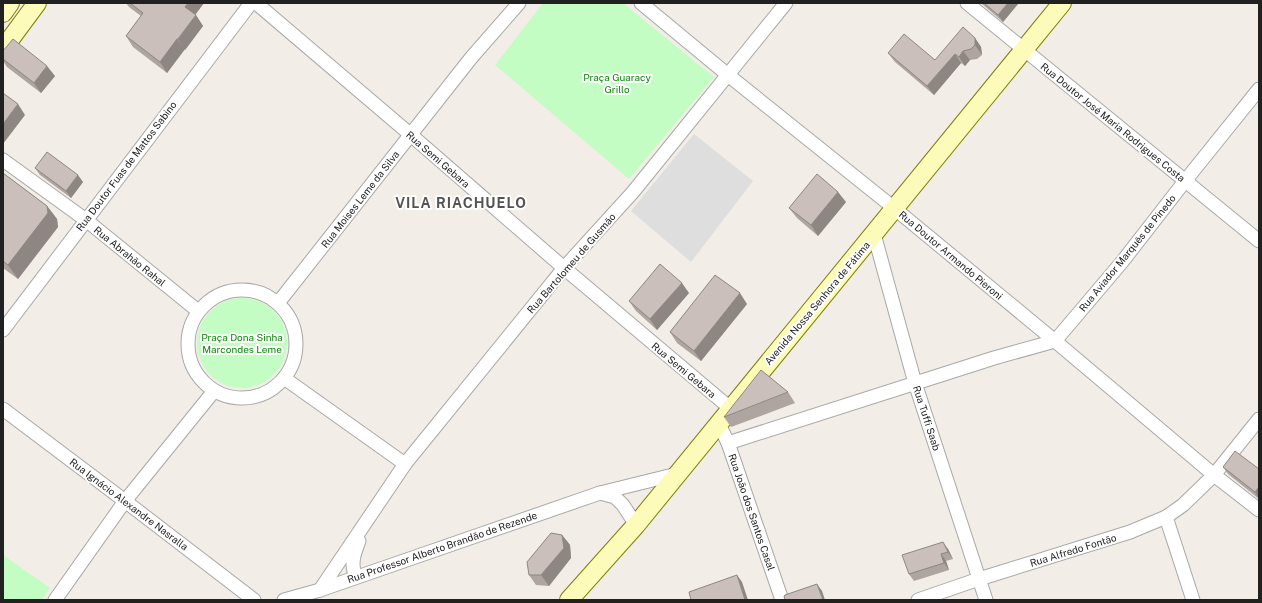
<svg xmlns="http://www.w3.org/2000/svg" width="1262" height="603" font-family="'Public Sans',sans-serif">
	<rect width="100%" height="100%" fill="#f2ede7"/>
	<!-- residential -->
	<polygon fill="#dfdede" points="694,134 753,181 691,262 631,211"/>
	<!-- park -->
	<g fill="#c3fdc3">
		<polygon points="543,3 623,3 714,77 629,179 495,65"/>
		<circle cx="242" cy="343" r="45"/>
		<polygon points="3,555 50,588 42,600 3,600"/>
	</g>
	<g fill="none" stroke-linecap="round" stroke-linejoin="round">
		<!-- street casing -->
		<g stroke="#a8a8a8" stroke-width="15">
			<g id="street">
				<polyline points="256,3 411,135 564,268 730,408"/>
				<polyline points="641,3 728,75 894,208 1055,341 1214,475 1259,510"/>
				<polyline points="967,3 1259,241"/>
				<polyline points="3,160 86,220 198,311"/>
				<polyline points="874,234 915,383 986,600"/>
				<circle cx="242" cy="344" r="54"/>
				<polyline points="278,303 471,58 519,3"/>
				<polyline points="3,330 251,3"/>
				<polyline points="284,378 405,464"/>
				<polyline points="3,409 125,501 254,600"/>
				<polyline points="719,424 728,443 782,600"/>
				<polyline points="728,443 994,358 1055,341 1122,262 1185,181 1259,89"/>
				<polyline points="1166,517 1193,600"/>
				<polyline points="636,525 623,505 615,497 600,493 677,474"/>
				<path d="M356 577C350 564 354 554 359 541"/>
				<polyline points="320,590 405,464 564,268 633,192 786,3"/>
				<polyline points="55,600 125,501 214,391"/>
				<polyline points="284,600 320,590 600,493"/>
				<polyline points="918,600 979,579 1130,532 1166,517 1183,505 1214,475 1259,419"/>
			</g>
		</g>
		<!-- secondary casing -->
		<g stroke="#7d8000" stroke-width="20">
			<g id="secondary">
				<polyline points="3,13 10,3"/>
				<polyline points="3,49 37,3"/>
				<polyline points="569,600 636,525 1062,3"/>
			</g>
		</g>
		<!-- street -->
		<use href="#street" stroke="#fff" stroke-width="13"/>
		<!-- secondary -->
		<use href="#secondary" stroke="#fdfbba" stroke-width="18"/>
	</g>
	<!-- wall -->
	<g fill="#aea4a0">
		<polygon points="126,3 204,3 195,14 203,26 185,50 185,49 167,73 133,47 126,36 141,16 129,7"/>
		<polygon points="981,3 1017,3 1018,4 1003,22"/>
		<polygon points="975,38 981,47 982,55 977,59 970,60 965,66 961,63 934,95 895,62 888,53 935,60"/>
		<polygon points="3,51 55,76 41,93 7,67 3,61"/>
		<polygon points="35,168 83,182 71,198 40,175"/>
		<polygon points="3,173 47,206 57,219 58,227 18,279 3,268"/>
		<polygon points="846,202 818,236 797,218 789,208"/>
		<polygon points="689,293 657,330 636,311 629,301"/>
		<polygon points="747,304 701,361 677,343 670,332"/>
		<polygon points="788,392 795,403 731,427 724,417"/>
		<polygon points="1223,467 1259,469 1259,499 1228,474"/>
		<polygon points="562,535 570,545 571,558 549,586 536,585 529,575"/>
		<polygon points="948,549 953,559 946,561 949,570 914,581 909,574"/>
	</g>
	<!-- shaded-wall -->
	<g fill="#8d8682">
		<polygon points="188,3 204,3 193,18 185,7"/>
		<polygon points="1008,3 1017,3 1018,4 1003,22 998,15"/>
		<polygon points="196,15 203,26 185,50 178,39"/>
		<polygon points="975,38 981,47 982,55 975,45"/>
		<polygon points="177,39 185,49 167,73 160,62"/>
		<polygon points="963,51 970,60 965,66 959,57"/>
		<polygon points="955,54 961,63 934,95 927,86"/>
		<polygon points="47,66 55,76 41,93 34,83"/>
		<polygon points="18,104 25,115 3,144 3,124"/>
		<polygon points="78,175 83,182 71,198 66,191"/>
		<polygon points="838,192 846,202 818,236 811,225"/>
		<polygon points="47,206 57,219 58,227 18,279 8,265"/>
		<polygon points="682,283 689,293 657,330 650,319"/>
		<polygon points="740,293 747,304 701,361 694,351"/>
		<polygon points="1259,487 1259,499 1255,492"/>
		<polygon points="562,535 570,545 571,558 549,586 541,575"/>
		<polygon points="943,542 948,549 953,559 948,552"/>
		<polygon points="941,554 946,561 949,570 944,563"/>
		<polygon points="737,575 742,582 748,600 745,600"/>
		<polygon points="817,584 822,591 825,600 823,600"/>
	</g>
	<!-- building -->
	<g fill="#cabfba" stroke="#8d8682">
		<polygon points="130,3 188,3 185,7 196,15 178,39 177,39 160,62 126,36 143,13"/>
		<polygon points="984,3 1008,3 998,15"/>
		<polygon points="963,27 975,38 975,45 971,49 963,51 959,57 955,54 927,86 888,53 904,34 935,60"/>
		<polygon points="13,39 47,66 34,83 3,59 3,51"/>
		<polygon points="3,93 18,104 3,124"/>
		<polygon points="47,152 78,175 66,191 35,168"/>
		<polygon points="3,173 47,206 48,213 8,265 3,261"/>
		<polygon points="817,174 838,192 811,225 789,208"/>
		<polygon points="660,264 682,283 650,319 629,301"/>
		<polygon points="715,275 740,293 694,351 670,332"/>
		<polygon points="761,370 788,392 724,417"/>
		<polygon points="1235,451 1259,469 1259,487 1255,492 1223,467"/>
		<polygon points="551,533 562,535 564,548 541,575 529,575 527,562"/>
		<polygon points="943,542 948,552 941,554 944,563 909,574 902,555"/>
		<polygon points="737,575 745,600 691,600 689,592"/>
		<polygon points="817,584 823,600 785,600 784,596 785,595"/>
	</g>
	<g text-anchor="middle" stroke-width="4" stroke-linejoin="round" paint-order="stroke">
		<!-- park labels -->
		<g font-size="10" fill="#058905" stroke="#fff">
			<text x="617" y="81">Praça Guaracy<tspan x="617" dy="12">Grillo</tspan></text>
			<text x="242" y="341">Praça Dona Sinha<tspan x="242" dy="12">Marcondes Leme</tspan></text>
		</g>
		<!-- street labels -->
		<g font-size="10" fill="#212121" stroke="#fff">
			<text transform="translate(1113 122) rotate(39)" y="4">Rua Doutor José Maria Rodrigues Costa</text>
			<text transform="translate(438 159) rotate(41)" y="4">Rua Semi Gebara</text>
			<text transform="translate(126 166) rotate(-53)" y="4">Rua Doutor Fuas de Mattos Sabino</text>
			<text transform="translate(360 199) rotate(-52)" y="4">Rua Moises Leme da Silva</text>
			<text transform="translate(1127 253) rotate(-51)" y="4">Rua Aviador Marquês de Pinedo</text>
			<text transform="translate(951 255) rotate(40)" y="4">Rua Doutor Armando Pieroni</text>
			<text transform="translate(130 256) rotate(39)" y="4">Rua Abrahão Rahal</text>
			<text transform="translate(571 263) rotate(-49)" y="4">Rua Bartolomeu de Gusmão</text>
			<text transform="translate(817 303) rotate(-50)" y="4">Avenida Nossa Senhora de Fátima</text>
			<text transform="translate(684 370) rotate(40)" y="4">Rua Semi Gebara</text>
			<text transform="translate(927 418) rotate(72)" y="4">Rua Tuffi Saab</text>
			<text transform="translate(129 504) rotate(37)" y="4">Rua Ignácio Alexandre Nasralla</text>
			<text transform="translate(752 512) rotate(71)" y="4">Rua João dos Santos Casal</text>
			<text transform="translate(442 547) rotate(-19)" y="4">Rua Professor Alberto Brandão de Rezende</text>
			<text transform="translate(1073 550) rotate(-17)" y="4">Rua Alfredo Fontão</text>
		</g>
		<!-- district labels -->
		<g font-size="14" font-weight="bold" letter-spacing="1" fill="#545454" stroke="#fff">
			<text x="461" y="208">VILA RIACHUELO</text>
		</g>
	</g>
	<!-- border -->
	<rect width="1262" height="603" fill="none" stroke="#212121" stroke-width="8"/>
</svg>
